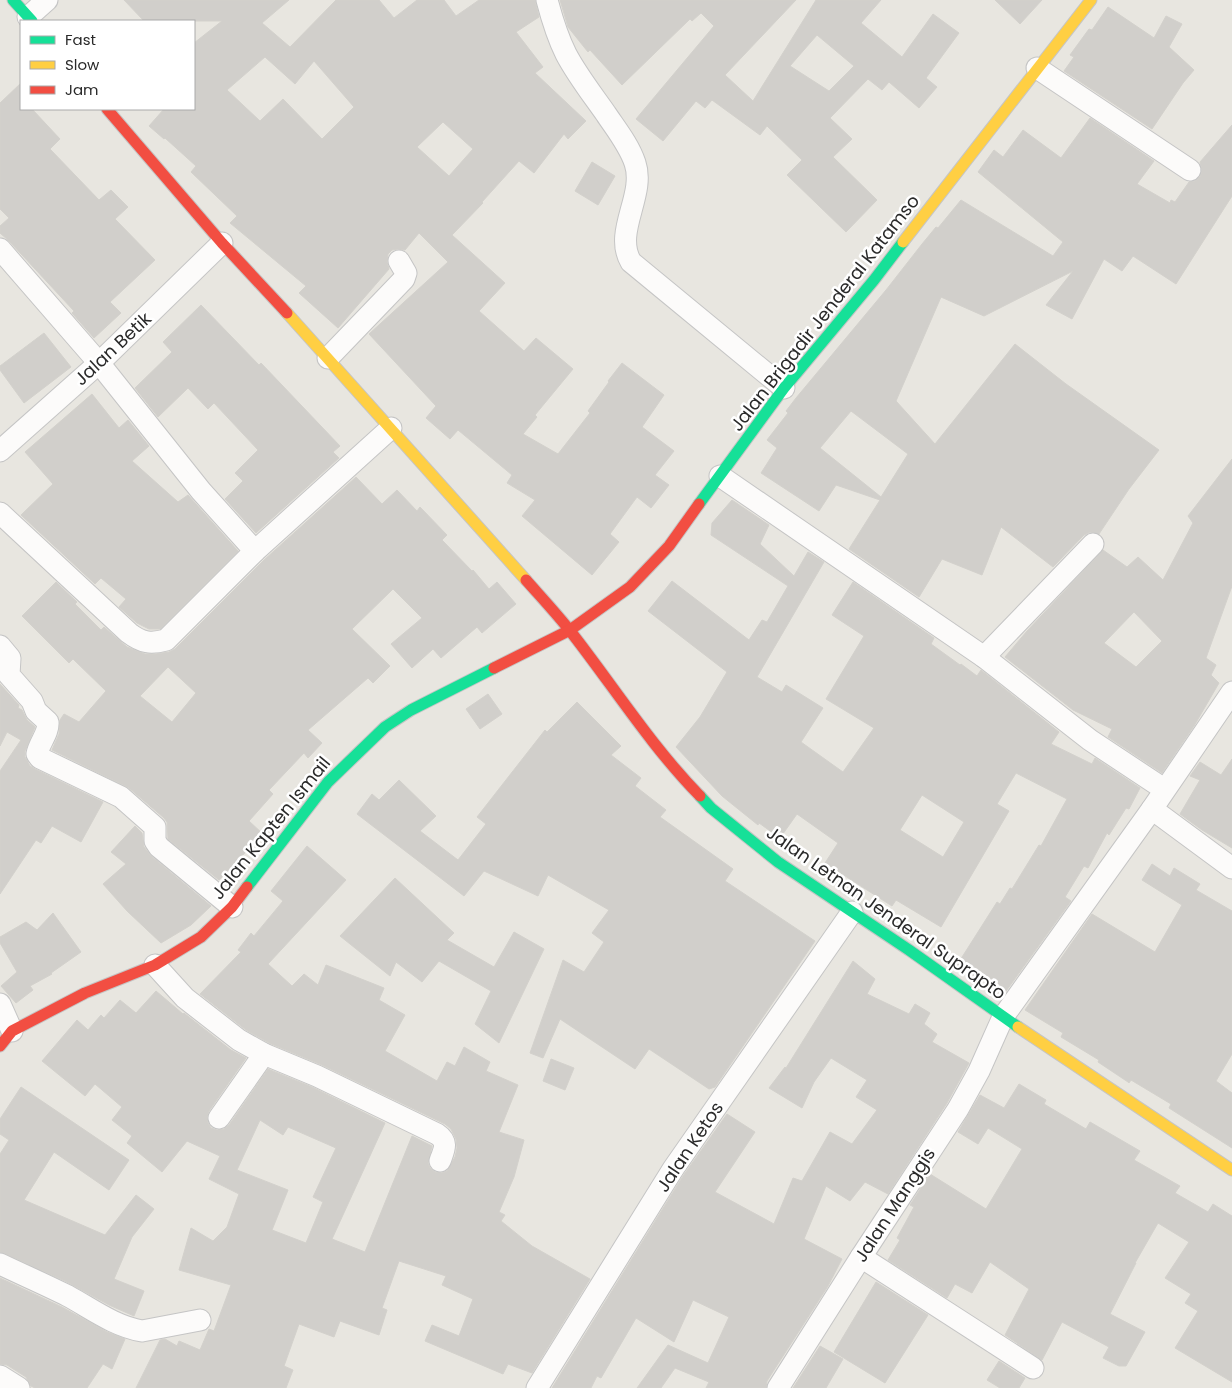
<svg xmlns="http://www.w3.org/2000/svg" width="1232" height="1388" font-family="Poppins,sans-serif">
	<rect width="100%" height="100%" fill="#e8e6e0"/>
	<!-- building -->
	<g fill="#d1cfcb" stroke="#d3d1cc" fill-rule="evenodd">
		<path d="M124 0H289L262 23 290 47 336 0H379L394 18 417 0H444L456 16 479 0H535L539 17 516 32 543 67 535 73 586 121 568 139 564 134 534 173 519 161 482 202 483 203 452 235 505 283 479 311 524 351 536 338 573 369 535 415 537 417 523 434 558 454 590 413 588 411 609 382 608 381 622 363 664 395 642 427 674 451 655 475 669 485 651 508 637 497 610 534 619 542 592 575 522 516 535 500 507 483 512 475 458 430 450 439 426 418 436 406 369 334 448 262 419 233 405 250 398 249 392 250 388 254 387 262 389 269 338 328 299 293 306 286 230 223 237 216 191 172 196 166 165 138 164 139 149 126 164 109H194V43L222 21H144ZM265 57 295 84 314 61 354 107 322 139 283 99 260 121 227 90ZM443 122 473 149 449 176 417 147Z"/>
		<path d="M560 0H796L725 75 753 101 816 0H881L861 23 902 57 933 14 959 33 926 78 937 87 919 108 889 82 882 90 868 79 830 118 852 139 833 157 877 200 846 232 787 175 802 160 767 126 760 135 712 100 705 108 696 101 663 141 636 119 714 26 701 13 692 21 690 19 622 85 590 50 588 52 568 27ZM817 35 854 66 829 91 790 66Z"/>
		<polygon points="995,0 1042,0 1020,24"/>
		<polygon points="1108,7 1154,38 1166,16 1182,24 1169,47 1194,70 1183,83 1152,129 1064,71 1074,57 1070,55 1089,29 1092,30"/>
		<polygon points="21,83 21,109 32,109 60,139 50,149 99,200 111,190 128,207 115,219 155,260 110,302 121,313 94,338 72,313 74,311 9,241 0,233 0,226 9,218 0,209 0,103"/>
		<path d="M1090 118 1154 161 1137 184 1170 203 1171 200 1175 202 1189 182 1195 181 1200 177 1202 170 1200 162 1232 125V196L1176 284 1133 256 1122 271 1104 259 1072 319 1046 305 1073 271 984 316 941 297 896 401 935 444 1015 344 1066 384 1159 450 1129 489 1099 534 1090 532 1084 535 1053 567 1001 527 982 575 942 559 919 597 849 549 880 500 836 485 819 511 761 473 777 448 767 440 788 413 786 411 796 398 886 290 922 244 936 227 938 228 961 200 1053 256 1063 242 978 172 994 150 1003 157 1023 130 1061 158ZM851 411 908 454 881 497 820 448Z"/>
		<polygon points="592,162 615,176 598,205 575,191"/>
		<polygon points="201,305 259,365 261,363 340,446 333,452 339,458 256,533 225,499 243,481 235,473 258,450 214,403 208,409 188,388 158,417 135,388 172,352 163,342"/>
		<polygon points="44,333 71,367 24,403 0,370 0,366"/>
		<polygon points="92,394 119,428 128,420 149,446 132,461 178,502 188,495 238,551 160,629 149,629 137,623 119,607 126,599 101,578 95,584 21,515 53,484 25,452"/>
		<path d="M1232 459V586L1206 658 1216 665 1211 675 1219 683 1194 726 1162 773 1108 737 1112 729 1073 710 1005 657 1027 631 1103 550 1127 567 1138 557 1163 580 1193 523 1188 516ZM1134 612 1162 641 1136 667 1104 643Z"/>
		<path d="M356 477 382 504 397 490 417 511 420 507 447 535 442 540 472 571 473 570 489 589 497 582 516 604 482 633 477 627 441 658 433 649 412 668 391 644 422 618 393 589 352 629 390 666 373 683 368 678 308 730 322 743 308 758 304 753 269 790 273 794 249 821 263 834 219 880 168 839 167 822 164 818 129 788 52 750 59 734 60 720 64 714 79 722 106 691 73 659 69 663 22 616 56 582 77 602 75 604 101 630 104 627 127 647 145 654H156L169 652 175 649 264 560ZM168 667 196 693 172 722 140 696Z"/>
		<path d="M732 500 769 525 760 544 794 576 808 552 824 562 757 677 782 692 786 685 823 708 801 742 843 772 874 728 826 699 864 636 832 615 853 582 934 638 931 644 960 665 961 664 977 676 981 670 1059 732 1051 744 1092 764 1095 758 1140 788 1129 809 1126 808 1109 835 1107 833 1088 868 1084 866 1065 897 1071 901 1004 994 957 965 997 902 1000 904 1010 888 1012 889 1039 845 1041 846 1067 799 1016 773 997 804 1009 811 941 927 896 900 892 906 825 863 838 843 797 814 780 838 759 823 758 825 722 796 676 747 700 717 727 672 648 611 672 581 749 640 762 620 767 622 788 586 711 535 712 523ZM922 795 964 822 943 857 900 830Z"/>
		<polygon points="0,684 19,705 18,708 22,710 27,720 35,727 25,751 25,757 30,766 35,769 103,802 81,842 52,826 41,843 36,840 0,894 0,771 21,740 7,732 0,746"/>
		<polygon points="488,694 502,714 480,729 466,709"/>
		<polygon points="577,702 621,746 611,755 641,778 635,786 666,810 660,817 733,869 725,881 815,941 715,1087 709,1089 649,1049 635,1069 560,1019 543,1058 530,1053 563,960 584,972 604,942 592,933 609,910 548,875 538,896 484,871 464,896 357,814 372,794 379,800 399,780 436,816 420,831 458,860 486,824 477,817 545,730 547,732"/>
		<polygon points="1232,759 1232,848 1202,830 1180,814 1200,780 1190,776 1200,762 1221,775"/>
		<polygon points="135,826 142,833 144,847 151,856 211,906 191,925 161,943 127,911 103,884 126,864 111,852"/>
		<path d="M307 846 346 880 268 964 292 986 304 974 318 985 326 965 384 988 379 1000 405 1015 385 1051 437 1081 447 1062 455 1066 464 1047 490 1062 486 1071 518 1085 499 1132 524 1140 514 1177 499 1212 505 1215 501 1221 532 1246 590 1279 532 1373 508 1364 503 1374 425 1341 432 1325 459 1336 473 1299 442 1285 446 1276 399 1261 382 1308 387 1310 379 1335 340 1321 334 1337 299 1324 284 1366 293 1370 286 1388H136L160 1340 165 1339 177 1346 179 1341 200 1350 209 1329 214 1331 231 1285 179 1270 191 1228 213 1241 227 1227 239 1194 209 1179 220 1156 187 1141 162 1172 127 1143 132 1136 112 1120 122 1107 95 1084 85 1096 42 1061 77 1020 88 1030 101 1015 104 1018 120 1000 136 1013 156 991 183 1014 184 1013 231 1050 246 1058 209 1111 207 1117 208 1123 211 1128 217 1130 224 1129 229 1125 268 1069 312 1087 385 1123 332 1239 365 1252 412 1136 432 1146 428 1163 430 1168 435 1172 442 1173 447 1171 455 1157 457 1148 456 1139 451 1129 445 1124 322 1065 269 1043 246 1030 200 994 241 952 238 950 251 933 254 936 283 901 271 891ZM260 1120 283 1135 288 1127 336 1148 313 1197 323 1202 306 1243 272 1230 288 1190 237 1170Z"/>
		<polygon points="1152,864 1170,876 1174,868 1200,884 1196,890 1232,911 1232,1054 1216,1081 1232,1093 1232,1148 1169,1108 1171,1104 1131,1080 1129,1083 1128,1082 1098,1062 1099,1060 1061,1037 1063,1033 1025,1010 1092,914 1155,952 1182,905 1142,880"/>
		<polygon points="395,878 454,933 447,940 494,967 514,932 544,949 499,1043 475,1024 491,991 439,961 422,982 396,962 390,976 340,936"/>
		<polygon points="53,913 81,952 51,973 52,974 30,986 33,990 16,1003 1,986 17,972 0,943 0,937 26,922 37,930"/>
		<polygon points="853,961 875,979 867,994 909,1014 915,1004 930,1013 924,1024 937,1034 932,1042 969,1063 947,1103 888,1194 865,1182 850,1201 826,1186 804,1239 842,1259 828,1286 767,1381 766,1388 706,1388 709,1382 675,1368 661,1388 637,1388 668,1345 708,1363 729,1317 693,1300 674,1342 636,1318 601,1378 597,1376 591,1388 552,1388 683,1176 727,1114 755,1132 715,1192 774,1224 793,1178 802,1181 830,1132 852,1144 877,1110 856,1097 867,1080 831,1058 814,1082 802,1108 769,1088 785,1067 786,1068"/>
		<polygon points="551,1059 574,1068 565,1090 543,1081"/>
		<polygon points="1019,1084 1046,1100 1044,1104 1086,1129 1090,1122 1140,1151 1134,1160 1180,1186 1175,1193 1208,1212 1213,1204 1232,1216 1232,1382 1175,1348 1198,1311 1185,1303 1191,1294 1165,1278 1189,1242 1158,1223 1135,1263 1136,1263 1110,1314 1145,1332 1126,1366 1119,1366 1103,1358 1109,1347 1062,1322 1042,1360 1005,1335 1029,1289 990,1262 972,1293 955,1284 947,1298 888,1260 900,1240 897,1238 914,1207 910,1205 930,1174 986,1209 1022,1149 988,1128 978,1144 958,1132 980,1095 1004,1108"/>
		<polygon points="21,1087 129,1160 109,1190 54,1152 24,1200 105,1235 136,1195 154,1209 132,1237 114,1279 144,1291 134,1316 109,1305 65,1281 0,1252 0,1154 9,1140 0,1134 0,1119"/>
		<polygon points="0,1278 62,1307 107,1332 125,1339 112,1369 103,1364 87,1388 35,1388 31,1386 26,1377 7,1365 0,1364"/>
		<polygon points="876,1282 928,1315 885,1383 834,1352"/>
		<polygon points="820,1346 843,1359 826,1388 793,1388"/>
		<polygon points="999,1361 1025,1378 1019,1388 1000,1388 987,1380"/>
	</g>
	<g fill="none" stroke-linecap="round" stroke-linejoin="round">
		<!-- street casing -->
		<g stroke="#c5c5c5" stroke-width="23">
			<g id="street">
				<path d="M547 0C552 19 557 36 566 54 577 75 592 94 606 114 616 129 629 145 635 163 646 195 613 232 631 262L784 388"/>
				<polyline points="28,17 47,0"/>
				<polyline points="1037,68 1190,170"/>
				<polyline points="0,249 99,363 201,491 255,551"/>
				<polyline points="328,358 404,279 406,273 399,261"/>
				<polyline points="0,451 99,363 222,243"/>
				<polyline points="720,476 984,657 1090,740 1164,789"/>
				<path d="M0 513 129 633C142 643 151 644 166 640L255 551 391 428"/>
				<path d="M0 646 10 658 9 675 32 701 36 711 48 722C49 733 39 743 37 754L40 758 121 797 155 827V841L159 847 232 907"/>
				<polyline points="984,657 1093,544"/>
				<polyline points="1152,809 1232,868"/>
				<path d="M155 965 185 998 239 1040 264 1054 317 1076 437 1134C449 1142 444 1150 440 1161"/>
				<polyline points="0,1004 12,1031"/>
				<polyline points="219,1118 264,1054"/>
				<polyline points="861,1257 1033,1368"/>
				<path d="M0 1264C23 1275 46 1285 68 1296 92 1309 114 1326 142 1331L200 1320"/>
				<polyline points="0,1376 19,1388"/>
				<polyline points="537,1388 673,1169 852,912"/>
				<polyline points="778,1388 861,1257 958,1109 979,1071 1003,1017 1152,809 1232,692"/>
			</g>
		</g>
		<!-- fast casing -->
		<g stroke="#c5c5c5" stroke-width="13">
			<g id="fast">
				<polyline points="13,0 32,21"/>
				<polyline points="699,504 784,388 874,280 903,242"/>
				<polyline points="700,796 711,808 778,862 909,950 1018,1027"/>
				<polyline points="247,887 328,782 385,727 411,710 494,668"/>
			</g>
		</g>
		<!-- slow casing -->
		<g stroke="#c5c5c5" stroke-width="13">
			<g id="slow">
				<polyline points="903,242 1091,0"/>
				<polyline points="287,313 526,580"/>
				<polyline points="1018,1027 1232,1170"/>
			</g>
		</g>
		<!-- jam casing -->
		<g stroke="#c5c5c5" stroke-width="13">
			<g id="jam">
				<polyline points="107,109 222,243 287,313"/>
				<path d="M526 580C541 597 557 614 571 632 614 687 651 746 700 796"/>
				<polyline points="494,668 570,630 630,587 669,546 699,504"/>
				<polyline points="0,1046 12,1031 85,993 155,965 201,937 232,907 247,887"/>
			</g>
		</g>
		<!-- street -->
		<use href="#street" stroke="#fcfbfa" stroke-width="21"/>
		<!-- fast -->
		<use href="#fast" stroke="#16e098" stroke-width="11"/>
		<!-- slow -->
		<use href="#slow" stroke="#ffcf43" stroke-width="11"/>
		<!-- jam -->
		<use href="#jam" stroke="#f24e42" stroke-width="11"/>
	</g>
	<g text-anchor="middle" stroke-width="5" stroke-linejoin="round" paint-order="stroke">
		<!-- street labels -->
		<g font-size="18" fill="#2a2a2a" stroke="#fff">
			<text transform="translate(825 313) rotate(-52)" y="6">Jalan Brigadir Jenderal Katamso</text>
			<text transform="translate(113 349) rotate(-43)" y="6">Jalan Betik</text>
			<text transform="translate(271 828) rotate(-51)" y="6">Jalan Kapten Ismail</text>
			<text transform="translate(886 913) rotate(35)" y="6">Jalan Letnan Jenderal Suprapto</text>
			<text transform="translate(690 1147) rotate(-56)" y="6">Jalan Ketos</text>
			<text transform="translate(895 1205) rotate(-57)" y="6">Jalan Manggis</text>
		</g>
	</g>
	<!-- legend -->
	<rect x="20" y="20" width="175" height="90" fill="#ffffff" stroke="#aaaaaa"/>
	<rect x="30" y="36" width="25" height="8" fill="#16e098" stroke="#aaaaaa"/>
	<text x="65" y="45" font-size="15" fill="#2a2a2a">Fast</text>
	<rect x="30" y="61" width="25" height="8" fill="#ffcf43" stroke="#aaaaaa"/>
	<text x="65" y="70" font-size="15" fill="#2a2a2a">Slow</text>
	<rect x="30" y="86" width="25" height="8" fill="#f24e42" stroke="#aaaaaa"/>
	<text x="65" y="95" font-size="15" fill="#2a2a2a">Jam</text>
</svg>
